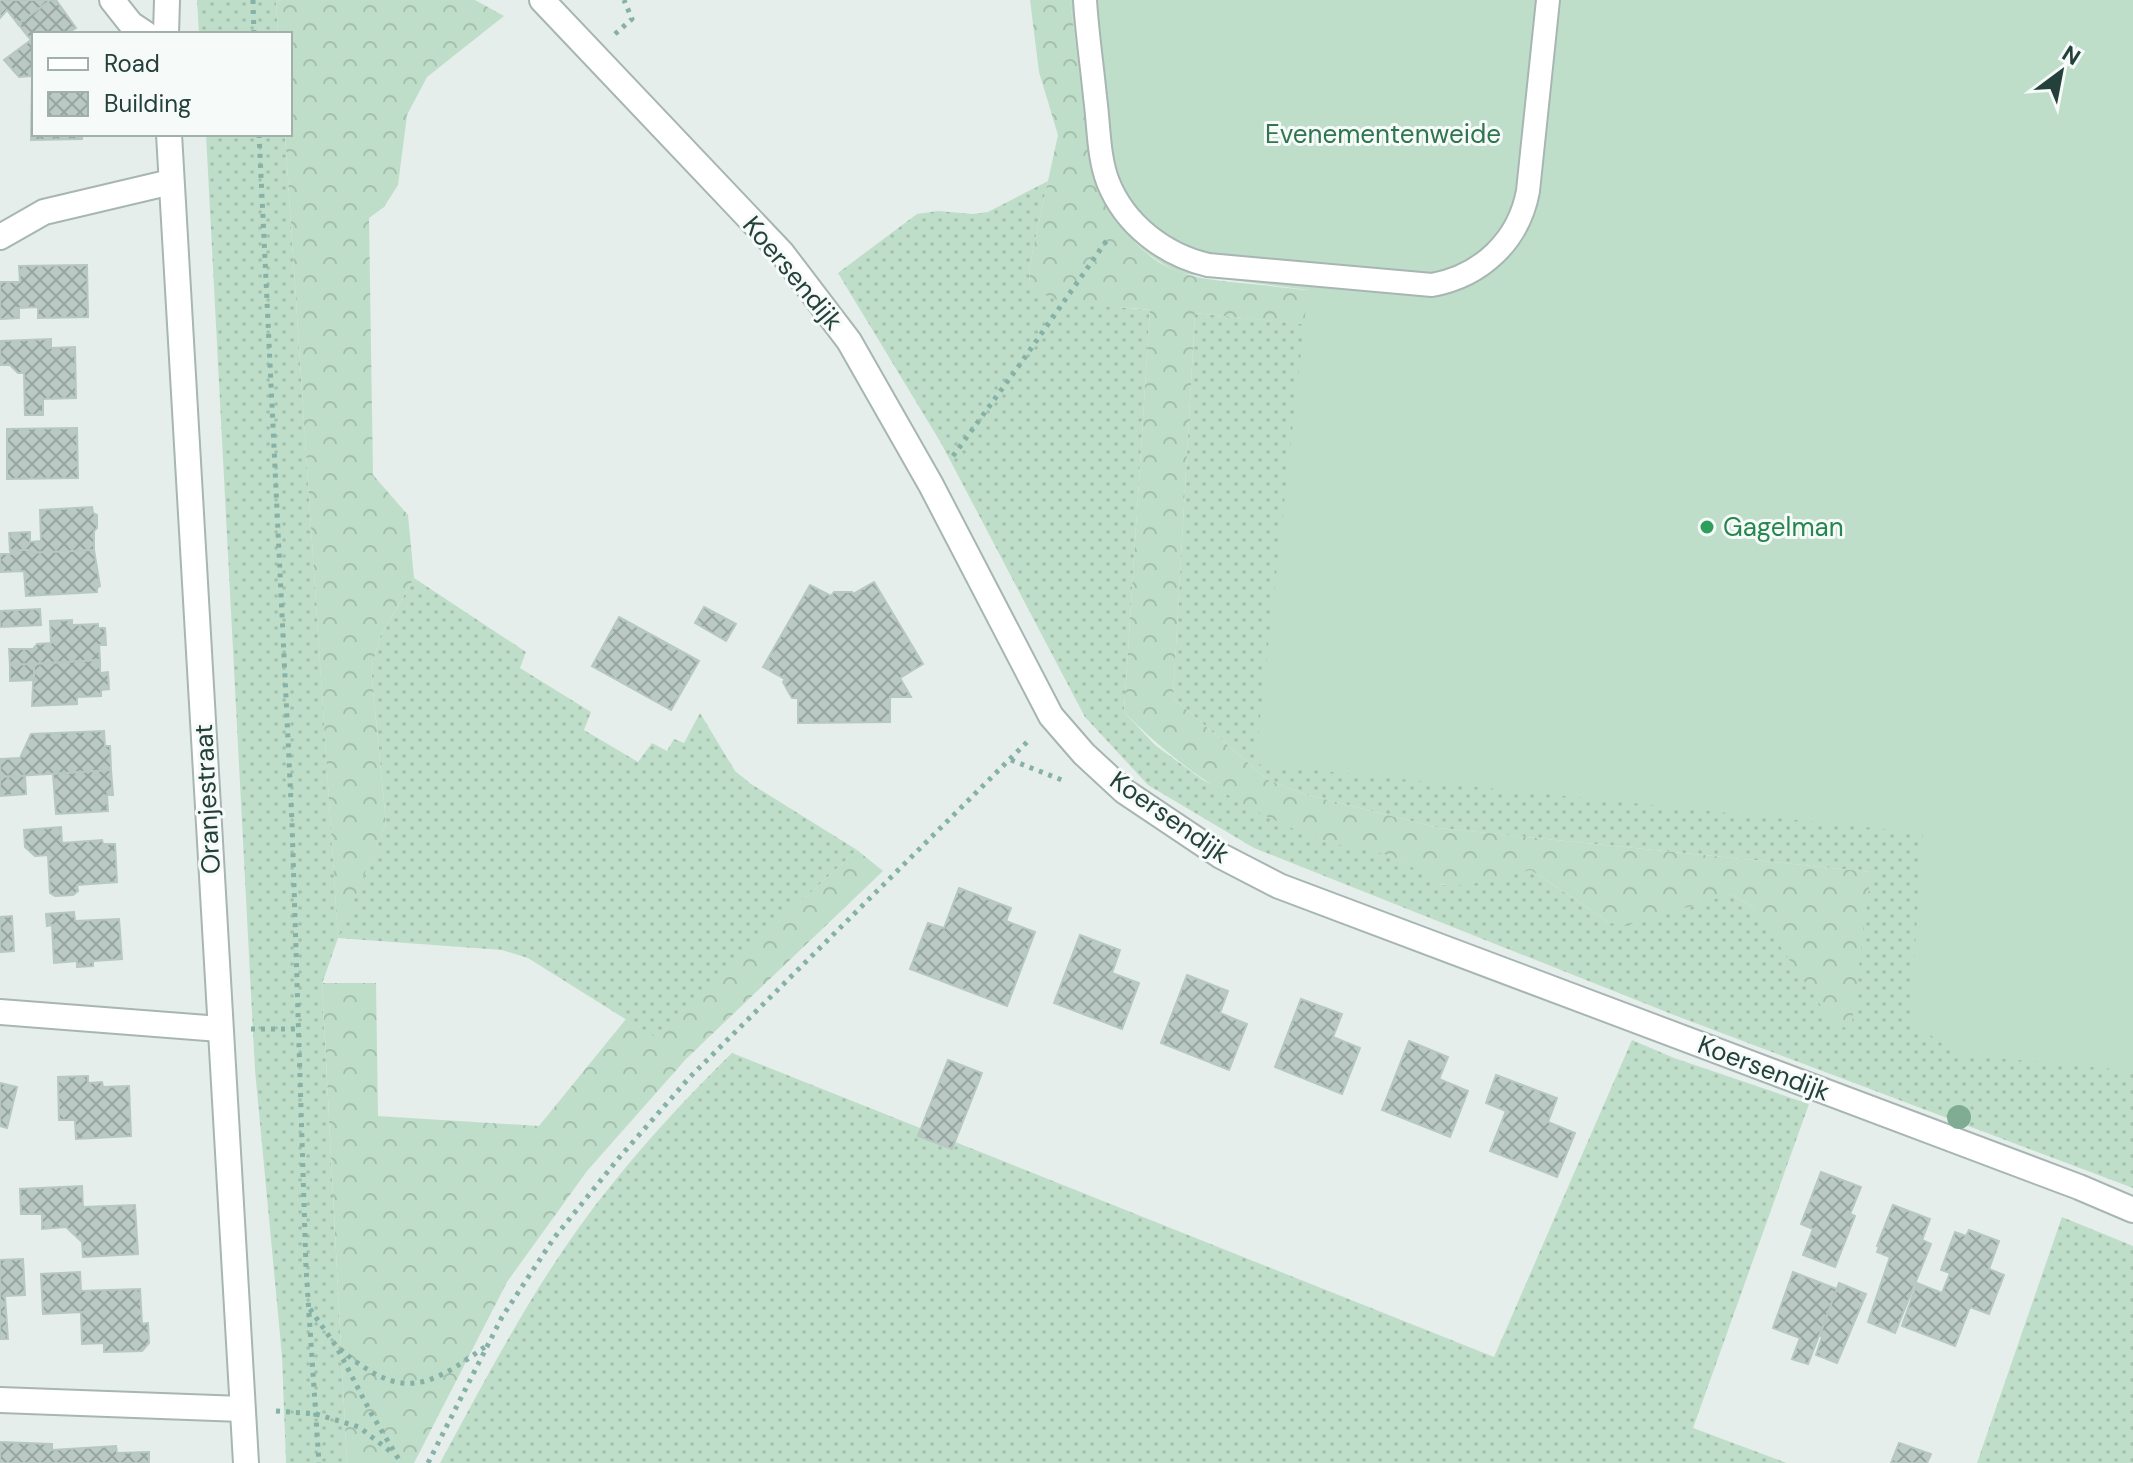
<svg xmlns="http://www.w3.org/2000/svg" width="2133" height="1463" font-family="'DM Sans',sans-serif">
	<defs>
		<pattern id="grass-dots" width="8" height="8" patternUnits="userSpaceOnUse" patternTransform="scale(2)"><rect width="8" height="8" fill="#bfdec9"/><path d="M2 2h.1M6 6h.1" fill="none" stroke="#a4c0ad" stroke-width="1.8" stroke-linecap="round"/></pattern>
		<pattern id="forest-crowns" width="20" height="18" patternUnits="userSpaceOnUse" patternTransform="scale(2)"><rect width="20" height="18" fill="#bfdec9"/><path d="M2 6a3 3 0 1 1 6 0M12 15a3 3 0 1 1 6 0" fill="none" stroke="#a4c0ad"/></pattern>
		<pattern id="building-cross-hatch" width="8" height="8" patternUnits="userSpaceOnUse" patternTransform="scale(2)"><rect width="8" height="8" fill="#bac9c4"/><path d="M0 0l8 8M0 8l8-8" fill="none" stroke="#97a5a0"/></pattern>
	</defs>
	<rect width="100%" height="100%" fill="#e5eeea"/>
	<!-- grass -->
	<g fill="url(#grass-dots)">
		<polygon points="197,0 281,0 276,2 278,34 199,34"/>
		<polygon points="206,134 285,134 338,935 386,823 371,669 380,637 414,578 526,652 520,668 591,712 584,730 638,762 652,743 667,751 674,739 684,743 700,713 735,771 751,784 857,850 654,1037 528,958 502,950 338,938 322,984 347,1463 286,1463 282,1356 255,1070"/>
		<polygon points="1048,181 1029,268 1030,285 1074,303 1150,310 1124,712 1155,745 1203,780 1325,841 1374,850 1399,859 1443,885 1468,884 1531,870 1610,923 1731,894 1753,907 1850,1030 1870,872 1439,828 1304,794 1268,780 1173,698 1195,313 2133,407 2133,1188 1674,1015 1254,848 1148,785 1085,717 941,443 838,273 917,214 938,211 973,214 988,212"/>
		<path d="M1632 1040 1674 1058 1809 1104 1693 1428 1787 1463H440C491 1369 541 1272 609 1188 646 1141 689 1095 732 1053L1494 1357Z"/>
		<polygon points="2062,1217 2133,1246 2133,1463 1977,1463"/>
	</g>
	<!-- forest -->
	<g fill="url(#forest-crowns)">
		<polygon points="281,0 475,0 504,16 427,77 407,115 398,185 384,207 369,218 373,475 408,515 414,578 380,637 371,669 386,823 338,937 285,134 290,134 290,34 278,34 276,2"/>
		<path d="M1030 0H1070L1092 169C1104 209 1138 258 1179 272 1205 281 1235 282 1262 285 1312 291 1362 295 1412 302 1617 330 1822 366 2027 399L1195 313 1173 698 1268 780 1304 794 1439 828 1871 872 1851 1030 1833 1023 1753 907 1731 894 1625 926 1610 923 1531 870C1504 876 1474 887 1447 885 1429 883 1411 863 1393 857 1370 848 1345 848 1322 840 1247 813 1179 769 1124 712L1150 310C1111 304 1061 312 1030 285L1029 268 1058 135 1039 72Z"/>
		<polygon points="857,850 883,871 686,1059 587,1171 507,1282 414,1463 347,1463 322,983 376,983 378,1116 539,1126 626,1019 654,1036"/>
	</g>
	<!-- pitch -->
	<path fill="#bfdec9" d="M1070 0H2133V1071L1956 1054 1910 1020 1923 833 1255 764 1308 290 1180 273C1136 253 1106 215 1092 169Z"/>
	<!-- building -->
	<g fill="url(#building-cross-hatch)" stroke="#b7c8c2" stroke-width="2">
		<polygon points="0,0 51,0 18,24 7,10 0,18"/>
		<polygon points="51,0 56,0 76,28 71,31 74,34 34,34 34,79 32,79 32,76 19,77 4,60 31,40 18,24"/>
		<polygon points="32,79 34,79 34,134 82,134 82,139 31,140"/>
		<polygon points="87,265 88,317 38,318 38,307 19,308 19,318 0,319 0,282 20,282 19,266"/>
		<polygon points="51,339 51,348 75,347 76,398 43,399 43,415 25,415 24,373 18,373 10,365 0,365 0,341"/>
		<polygon points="77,428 78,478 7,479 7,429"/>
		<polygon points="92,507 93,513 97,515 97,528 94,531 94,550 29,553 29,550 10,550 9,533 30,532 30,542 41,541 40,510"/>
		<polygon points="10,550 29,550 29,553 94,550 100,586 97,588 97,592 26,596 24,571 0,572 0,554 11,554"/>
		<polygon points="874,582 923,664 900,678 911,697 890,697 890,722 798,723 798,698 792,698 783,682 785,679 763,667 810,585 831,596 834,592 852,592 853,594"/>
		<polygon points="704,607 736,624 726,641 695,623"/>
		<polygon points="40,609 41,625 0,627 0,611"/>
		<polygon points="619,617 699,661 671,710 592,666"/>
		<polygon points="72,620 72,625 98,624 98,628 105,628 106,645 99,645 100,660 10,665 9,649 33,649 37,644 51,643 50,621"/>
		<polygon points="100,660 100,673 108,672 109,689 101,690 101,696 77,697 77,704 32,706 34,664"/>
		<polygon points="34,664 34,680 10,681 10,665"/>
		<polygon points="104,731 105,746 110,746 111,770 0,777 0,759 20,758 31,734"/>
		<polygon points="111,770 113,795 107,795 108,811 56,814 53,774"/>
		<polygon points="25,776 26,794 0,796 0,777"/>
		<polygon points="61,827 62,843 102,840 103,844 115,844 117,882 77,885 78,891 73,895 55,896 50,893 48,855 35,856 25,847 24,830"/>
		<polygon points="959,888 1011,908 1006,921 1035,932 1007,1006 910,969 928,923 944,928"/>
		<polygon points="74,912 75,921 119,919 122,959 93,961 93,966 77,967 77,961 54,963 52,925 47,926 46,914"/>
		<polygon points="12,916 14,951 0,952 0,917"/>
		<polygon points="1080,935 1120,950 1112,973 1139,983 1122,1029 1054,1003"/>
		<polygon points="1187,975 1228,991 1220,1013 1247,1024 1229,1070 1161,1043"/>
		<polygon points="1301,999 1342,1014 1333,1037 1360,1048 1342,1094 1275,1067"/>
		<polygon points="1409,1041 1448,1057 1439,1079 1468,1091 1450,1137 1382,1110"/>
		<polygon points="948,1060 982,1073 952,1149 918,1136"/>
		<polygon points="1496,1075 1557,1098 1548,1122 1575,1133 1557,1177 1490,1151 1506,1111 1486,1103"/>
		<polygon points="88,1076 88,1083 102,1082 103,1087 129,1086 131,1136 76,1139 75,1120 59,1120 58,1077"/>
		<polygon points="0,1083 17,1087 7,1128 0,1126"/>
		<polygon points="1821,1172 1861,1187 1850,1214 1855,1216 1835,1267 1803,1255 1813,1229 1801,1224"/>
		<polygon points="82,1186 83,1207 135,1205 138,1254 83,1257 82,1242 66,1227 42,1229 42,1214 21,1214 20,1189"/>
		<polygon points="1893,1205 1930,1219 1922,1240 1931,1244 1895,1333 1868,1322 1890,1257 1877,1252 1879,1247 1877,1246"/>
		<polygon points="1969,1230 1999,1241 1989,1269 2004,1275 1989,1314 1970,1307 1955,1346 1902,1326 1917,1283 1942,1293 1950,1273 1941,1270 1955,1232 1966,1236"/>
		<polygon points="23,1259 25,1295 5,1296 8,1339 0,1339 0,1260"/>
		<polygon points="80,1272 81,1291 140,1289 142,1324 148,1323 149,1343 142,1351 104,1352 104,1343 82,1344 81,1312 43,1314 41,1274"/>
		<polygon points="1793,1272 1837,1289 1808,1364 1792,1359 1800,1338 1773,1328"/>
		<polygon points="1839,1283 1866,1294 1837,1363 1816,1355 1822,1337 1820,1335"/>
		<polygon points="0,1442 52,1444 52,1450 116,1446 117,1453 149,1452 149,1463 0,1463"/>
		<polygon points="1899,1443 1931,1454 1927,1463 1891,1463"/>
	</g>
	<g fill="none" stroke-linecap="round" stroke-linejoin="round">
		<!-- service casing -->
		<g stroke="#a7b6b2" stroke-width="26">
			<path id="service" d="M1085 0C1087 33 1092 65 1095 97 1099 125 1098 156 1108 182 1125 225 1165 255 1208 265L1432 285C1482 276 1519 240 1528 191L1548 0"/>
		</g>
		<!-- minor casing -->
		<g stroke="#a7b6b2" stroke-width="28">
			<g id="minor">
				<polyline points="112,0 131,24 146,34"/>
				<polyline points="542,0 782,253 849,341 931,485 1051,716 1084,754 1124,791 1221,856 1279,886 2079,1187 2133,1210"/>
				<polyline points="166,34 167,0"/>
				<polyline points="169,134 246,1463"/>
				<polyline points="0,237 44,212 171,182"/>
				<polyline points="0,1012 220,1029"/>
				<polyline points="0,1400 242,1409"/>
			</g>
		</g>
		<!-- path -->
		<g stroke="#86b1a6" stroke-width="5" stroke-dasharray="4 6" stroke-linecap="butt">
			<polyline points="253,0 254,34"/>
			<polyline points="615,34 632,19 624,0"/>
			<polyline points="259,134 292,823 306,1268 319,1463"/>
			<polyline points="953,456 1018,367 1107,240"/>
			<polyline points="1011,760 1062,780"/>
			<polyline points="251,1029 298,1029"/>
			<polyline points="310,1309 336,1346 371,1413 401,1463"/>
			<path d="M340 1349C400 1400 426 1390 486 1346"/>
			<polyline points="276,1411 316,1414 359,1427 391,1452"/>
			<polyline points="428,1463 502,1317 554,1238 618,1159 689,1078 1029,740"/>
		</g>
		<!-- service -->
		<use href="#service" stroke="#fff" stroke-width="22"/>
		<!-- minor -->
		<use href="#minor" stroke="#fff" stroke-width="24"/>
	</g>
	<!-- trees -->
	<circle fill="#81ac94" cx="1959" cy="1117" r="12"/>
	<!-- markers -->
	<circle fill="#2e9e5b" stroke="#f6faf8" stroke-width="3" cx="1707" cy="527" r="8"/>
	<g text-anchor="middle" stroke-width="6" stroke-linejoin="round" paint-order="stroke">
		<!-- park labels -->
		<g font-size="26" fill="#2f764e" stroke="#f6faf8">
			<text x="1383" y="143">Evenementenweide</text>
		</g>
		<!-- street labels -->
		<g font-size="26" fill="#24403a" stroke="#f6faf8">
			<text transform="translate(793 273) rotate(50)" y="9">Koersendijk</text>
			<text transform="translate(207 799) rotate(-93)" y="9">Oranjestraat</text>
			<text transform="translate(1170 817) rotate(35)" y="9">Koersendijk</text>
			<text transform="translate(1764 1068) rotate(21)" y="9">Koersendijk</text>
		</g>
		<!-- leisure labels -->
		<g font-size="26" fill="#27864d" stroke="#f6faf8" text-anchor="start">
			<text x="1723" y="536">Gagelman</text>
		</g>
	</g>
	<!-- legend -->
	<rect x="32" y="32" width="260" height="104" fill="#f6faf8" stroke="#a2b0ac" stroke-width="2"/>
	<rect x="48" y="58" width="40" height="12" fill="#ffffff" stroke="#a2b0ac" stroke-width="2"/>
	<text x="104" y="72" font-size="24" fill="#24403a">Road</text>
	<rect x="48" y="92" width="40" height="24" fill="url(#building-cross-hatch)" stroke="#a2b0ac" stroke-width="2"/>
	<text x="104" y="112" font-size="24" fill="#24403a">Building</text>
	<!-- north arrow -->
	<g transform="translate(2061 72) rotate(32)" stroke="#f6faf8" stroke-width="6" paint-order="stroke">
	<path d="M0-6L14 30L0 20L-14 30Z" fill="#24403a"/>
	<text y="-12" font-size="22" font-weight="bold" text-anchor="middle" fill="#24403a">N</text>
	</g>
</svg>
